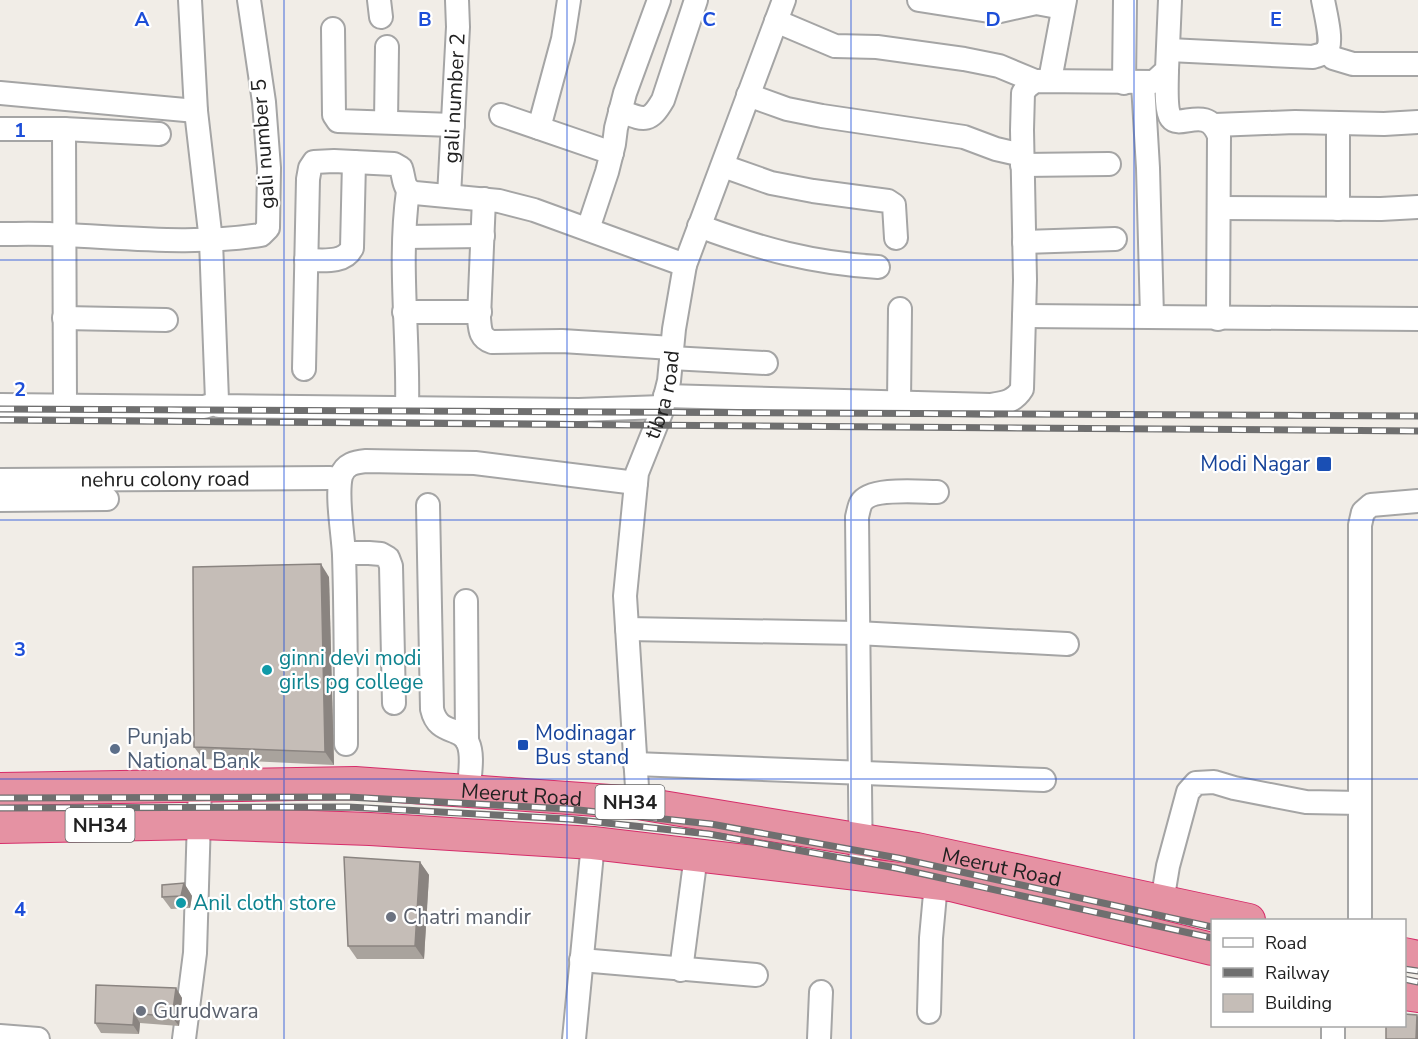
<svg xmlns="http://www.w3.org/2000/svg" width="1418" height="1039" font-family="'Nunito Sans',sans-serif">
	<rect width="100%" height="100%" fill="#f1ede7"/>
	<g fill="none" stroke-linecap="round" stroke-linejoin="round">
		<!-- minor casing -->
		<g stroke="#a5a5a5" stroke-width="26">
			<g id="minor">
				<polyline points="190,0 196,111 211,241 217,400 219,406 579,410 662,407"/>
				<polyline points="379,0 381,17"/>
				<polyline points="919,0 989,11 1000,11 1036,3 1063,8"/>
				<polyline points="776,21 835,46 877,47 964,59 999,66 1035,81"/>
				<polyline points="333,29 334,115 338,121 453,125"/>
				<path d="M1169 50 1313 57C1318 55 1324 55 1327 50 1333 42 1325 11 1323 0"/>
				<polyline points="1327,50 1333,58 1353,64 1418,64"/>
				<path d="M1167 70C1167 81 1165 110 1171 118 1180 130 1207 104 1219 136L1218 319"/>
				<polyline points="1050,80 1065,0"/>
				<polyline points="1124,83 1125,0"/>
				<polyline points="1143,84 1148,168 1152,316"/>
				<polyline points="0,93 196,111"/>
				<polyline points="748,95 787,109 822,116 964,137 996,149 1022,155"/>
				<path d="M620 111C644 120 649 124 663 100L696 0"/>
				<polyline points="501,115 612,153"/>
				<polyline points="386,122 387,47"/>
				<polyline points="1338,123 1338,209"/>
				<polyline points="1215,125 1295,122 1384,124 1418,122"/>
				<polyline points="539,128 563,39 569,0"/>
				<polyline points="0,129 64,129 159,134"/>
				<polyline points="64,129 65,405"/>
				<polyline points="1022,165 1109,164"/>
				<polyline points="723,166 771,183 813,191 888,201 894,205 896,238"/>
				<path id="s1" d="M449 196 458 27 457 0"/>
				<path d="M484 199 479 318C480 330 480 338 492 342L562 341 672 348"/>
				<polyline points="1219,208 1381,209 1418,207"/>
				<path d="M699 226C761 249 812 263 878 267"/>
				<polyline points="588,229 607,172 614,144 616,128 625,93 659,0"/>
				<path d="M0 234C21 234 43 233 64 235 130 238 196 245 261 235L268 228 269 168 264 102 249 0"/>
				<polyline points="405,237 483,236"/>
				<polyline points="1024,242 1115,239"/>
				<path d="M306 260C322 260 344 264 352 248L354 162"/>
				<polyline points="404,312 480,312"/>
				<polyline points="1024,316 1418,319"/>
				<polyline points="64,318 166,320"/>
				<polyline points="671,358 766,363"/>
				<path d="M304 369 308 179 310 168 314 162 334 161 394 164 401 168C405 179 402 189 415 193L499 201 534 210 685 265"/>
				<path d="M665 396 990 405C1004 403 1014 402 1022 389L1025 280 1022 130 1023 93 1027 87 1035 81 1154 82 1167 70 1170 0"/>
				<polyline points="899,403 900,309"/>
				<polyline points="0,405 204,407 218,403"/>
				<path d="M407 408C409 336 398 263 408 191"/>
				<path id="s2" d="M0 480 330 478"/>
				<polyline points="0,500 107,499"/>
				<path d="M428 505 432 709C438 736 460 725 468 743 474 756 469 777 469 791"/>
				<polyline points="344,553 369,553 381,554 388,558 391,566 394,703"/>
				<polyline points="466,601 467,741"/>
				<polyline points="627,629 857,633 1067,644"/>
				<path d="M346 744C346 681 346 618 344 555 343 533 336 496 341 476 345 464 355 462 366 461L475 463 636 483"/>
				<polyline points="635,764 1044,780"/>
				<path id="s3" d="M638 803 625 596 637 473 661 413 669 381 674 329 685 265 784 0"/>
				<path d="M861 875 857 517C858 513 859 507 861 503 870 487 920 492 937 492"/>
				<polyline points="1162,902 1168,866 1188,792 1196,783 1214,782 1234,788 1306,802 1360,803"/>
				<polyline points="1360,920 1360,525 1363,512 1371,505 1418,501"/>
				<polyline points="581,960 756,975"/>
				<polyline points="681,970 696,855"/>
				<polyline points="929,1012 931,938 936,883"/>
				<polyline points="1333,1026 1333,1039"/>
				<polyline points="0,1036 38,1039"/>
				<polyline points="184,1039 195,953 200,785"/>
				<polyline points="574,1039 593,843"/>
				<polyline points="819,1039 821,992"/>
			</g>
		</g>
		<!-- highway casing -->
		<g stroke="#d62d6a" stroke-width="34">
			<g id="highway">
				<path id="s4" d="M0 789 355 783 638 803 917 849 1249 920"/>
				<polyline points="0,827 200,823 370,829 593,843 951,885 1212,949"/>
				<polyline points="1404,954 1418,957"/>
				<polyline points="1404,994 1418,996"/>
			</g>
		</g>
		<!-- minor -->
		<use href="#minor" stroke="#fff" stroke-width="22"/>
		<!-- highway -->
		<use href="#highway" stroke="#e592a3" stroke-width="32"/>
		<!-- rail casing -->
		<g stroke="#6f6f6f" stroke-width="7">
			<g id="rail">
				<polyline points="0,409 1418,416"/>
				<polyline points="0,420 1418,431"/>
				<polyline points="0,798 348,797 569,809 711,824 898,858 1212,927"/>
				<polyline points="0,808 348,807 569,819 709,834 896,868 1212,938"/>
				<polyline points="1404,969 1418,971"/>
				<polyline points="1404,979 1418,982"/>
			</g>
		</g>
		<!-- rail -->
		<use href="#rail" stroke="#fff" stroke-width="4.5" stroke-dasharray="14" stroke-linecap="butt"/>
	</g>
	<!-- wall -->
	<g fill="#a9a39d">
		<polygon points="329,577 334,765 203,759 194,747"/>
		<polygon points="420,862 429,875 424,959 357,959 348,946"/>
		<polygon points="184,883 192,896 190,908 171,909 162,897"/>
		<polygon points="176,988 182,998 179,1026 140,1023 139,1034 101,1033 95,1023"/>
	</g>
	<!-- shaded-wall -->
	<g fill="#8a8480">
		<polygon points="321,564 329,577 334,765 325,752"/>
		<polygon points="420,862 429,875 424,959 415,946"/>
		<polygon points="184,883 192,896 190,908 181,896"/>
		<polygon points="176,988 182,998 179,1026 172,1017"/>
		<polygon points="134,1013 140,1023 139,1034 133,1025"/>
		<polygon points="1417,1015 1418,1017 1418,1039 1416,1039"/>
	</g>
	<!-- building -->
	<g fill="#c5bdb7" stroke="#8a8480" stroke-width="1.5">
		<polygon points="321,564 325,752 194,747 193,567"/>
		<polygon points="344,857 420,862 415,946 348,946"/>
		<polygon points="184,883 181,896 162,897 162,885"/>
		<polygon points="96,985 176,988 172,1017 134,1013 133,1025 95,1023"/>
		<polygon points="1404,1014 1417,1015 1416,1039 1386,1039 1386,1026 1404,1026"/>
	</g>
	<!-- grid -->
	<path fill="none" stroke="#1d4ed8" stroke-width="1.5" stroke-opacity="0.55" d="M284 0V1039M567 0V1039M851 0V1039M1134 0V1039M0 260H1418M0 520H1418M0 779H1418"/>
	<!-- markers -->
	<g fill="#1a4fb4" stroke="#fff" stroke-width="2">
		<rect x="1316" y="456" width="16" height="16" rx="3"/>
		<rect x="517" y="739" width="12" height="12" rx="3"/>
	</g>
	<g fill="#0f9aa8" stroke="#fff" stroke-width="2">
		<circle cx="267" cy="670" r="6"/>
		<circle cx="181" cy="903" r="6"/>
	</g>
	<circle fill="#5c6f8a" stroke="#fff" stroke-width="2" cx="115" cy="749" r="6"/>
	<g fill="#6b7280" stroke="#fff" stroke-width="2">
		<circle cx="391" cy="917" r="6"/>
		<circle cx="141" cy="1011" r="6"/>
	</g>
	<g text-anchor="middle" stroke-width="4.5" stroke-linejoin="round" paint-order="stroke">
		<!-- shield labels -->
		<g fill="#fff" stroke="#646464" stroke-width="1.5">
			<rect x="595.5" y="785" width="69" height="34" rx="4.5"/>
			<rect x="65.5" y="808" width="69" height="34" rx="4.5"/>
		</g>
		<g font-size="20" font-weight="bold" fill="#212121">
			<text x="630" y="809">NH34</text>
			<text x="100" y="832">NH34</text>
		</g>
		<!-- street labels -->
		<g font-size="21" fill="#212121" stroke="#fff">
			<text dy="7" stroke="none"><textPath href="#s1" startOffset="98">gali number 2</textPath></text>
			<text transform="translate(263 144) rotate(-94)" y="7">gali number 5</text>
			<text dy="7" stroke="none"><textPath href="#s3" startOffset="414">tibra road</textPath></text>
			<text dy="7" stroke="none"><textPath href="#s2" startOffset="165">nehru colony road</textPath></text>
			<text dy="7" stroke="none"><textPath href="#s4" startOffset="522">Meerut Road</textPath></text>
			<text dy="7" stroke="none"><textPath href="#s4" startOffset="1008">Meerut Road</textPath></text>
		</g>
		<!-- transit labels -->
		<g font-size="21" fill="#164399" stroke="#fff" text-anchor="end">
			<text x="1310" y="471">Modi Nagar</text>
			<text x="535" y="740" text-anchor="start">Modinagar<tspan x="535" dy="24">Bus stand</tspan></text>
		</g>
		<!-- culture labels -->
		<g font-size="21" fill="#0d838f" stroke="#fff" text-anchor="start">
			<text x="279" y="665">ginni devi modi<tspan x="279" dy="24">girls pg college</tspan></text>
			<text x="193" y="910">Anil cloth store</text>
		</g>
		<!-- service labels -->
		<g font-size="21" fill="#4e5e75" stroke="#fff" text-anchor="start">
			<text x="127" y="744">Punjab<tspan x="127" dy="24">National Bank</tspan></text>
		</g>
		<!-- worship labels -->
		<g font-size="21" fill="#5b616d" stroke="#fff" text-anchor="start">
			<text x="403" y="924">Chatri mandir</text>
			<text x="153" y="1018">Gurudwara</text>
		</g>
	</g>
	<g font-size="20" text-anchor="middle" font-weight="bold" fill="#1d4ed8" stroke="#fff" stroke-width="4.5" stroke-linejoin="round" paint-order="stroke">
		<text x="142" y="26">A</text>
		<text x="425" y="26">B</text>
		<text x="709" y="26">C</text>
		<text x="993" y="26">D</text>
		<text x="1276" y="26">E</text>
		<text x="20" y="137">1</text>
		<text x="20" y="396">2</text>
		<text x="20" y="656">3</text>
		<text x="20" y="916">4</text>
	</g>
	<!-- legend -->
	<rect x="1211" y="919" width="195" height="108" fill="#ffffff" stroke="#a6a6a6" stroke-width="1.5"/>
	<rect x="1223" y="938" width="30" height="9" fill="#ffffff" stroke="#a6a6a6" stroke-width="1.5"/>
	<text x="1265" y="949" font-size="18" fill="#212121">Road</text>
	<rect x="1223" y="968" width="30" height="9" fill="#6f6f6f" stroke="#a6a6a6" stroke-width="1.5"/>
	<text x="1265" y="979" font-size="18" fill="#212121">Railway</text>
	<rect x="1223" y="994" width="30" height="18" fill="#c5bdb7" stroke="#a6a6a6" stroke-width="1.5"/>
	<text x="1265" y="1009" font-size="18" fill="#212121">Building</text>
</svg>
